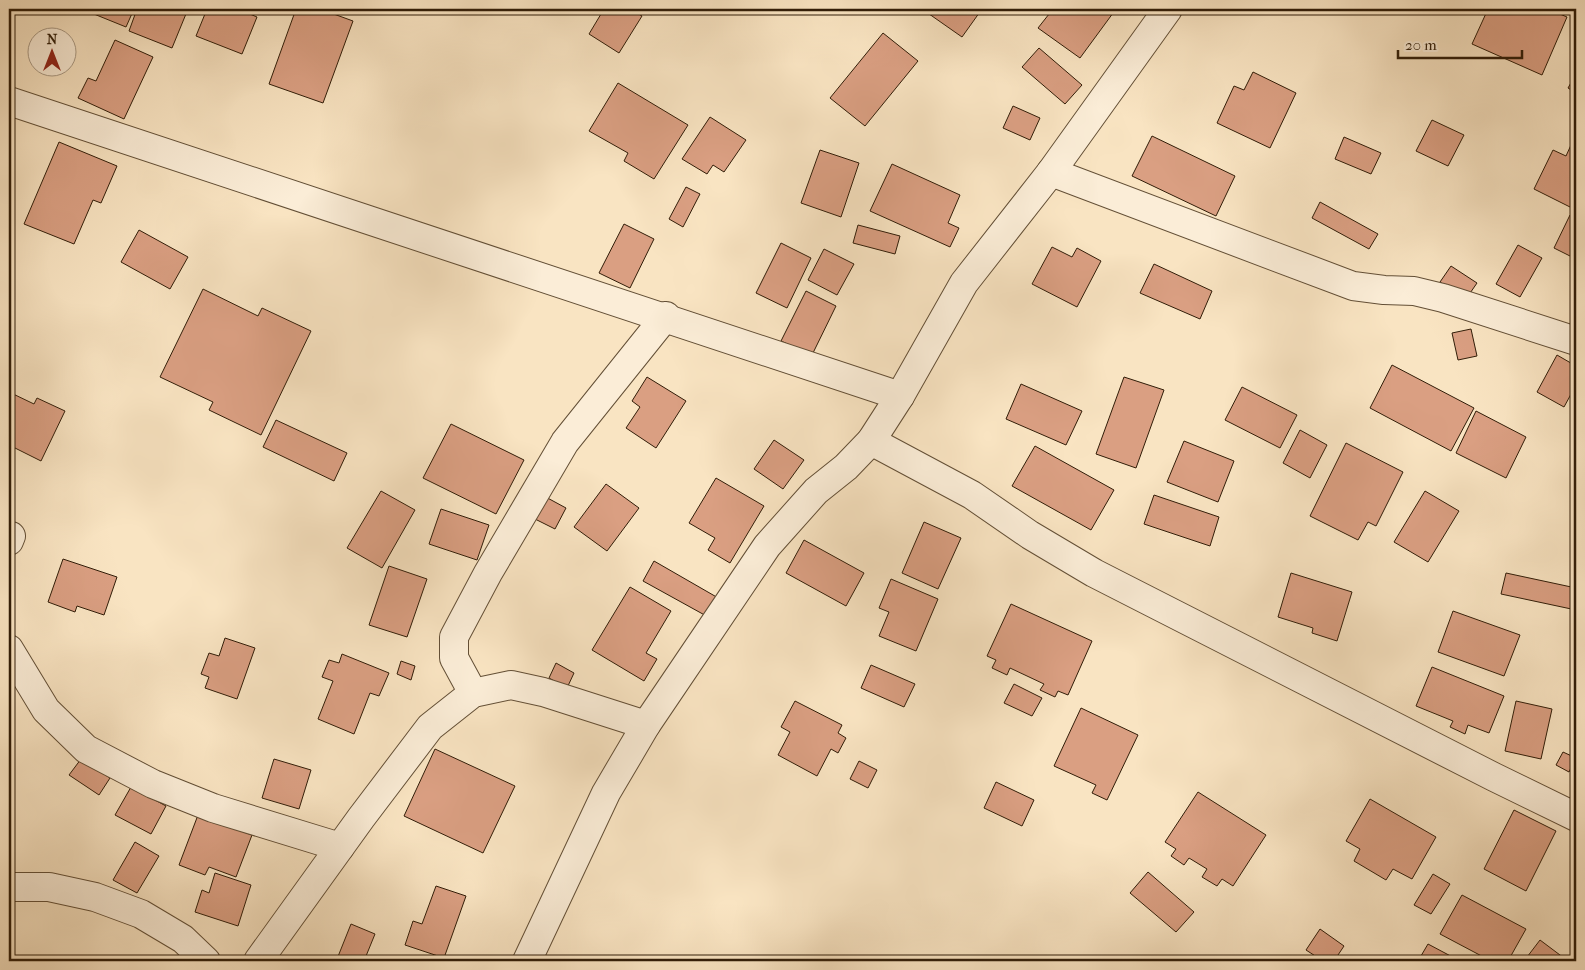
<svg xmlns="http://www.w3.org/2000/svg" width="1585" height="970" font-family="'IM FELL French Canon',serif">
	<rect width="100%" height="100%" fill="#f9e4c2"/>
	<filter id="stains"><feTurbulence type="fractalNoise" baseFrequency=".004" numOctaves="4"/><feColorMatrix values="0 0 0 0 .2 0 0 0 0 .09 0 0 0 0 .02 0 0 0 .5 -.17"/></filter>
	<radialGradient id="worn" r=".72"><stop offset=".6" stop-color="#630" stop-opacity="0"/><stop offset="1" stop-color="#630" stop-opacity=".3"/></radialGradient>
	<!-- building -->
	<g fill="#da9f82" stroke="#311d08">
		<polygon points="91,9 134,9 126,27 89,12"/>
		<polygon points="137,9 188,9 172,48 129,31"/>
		<polygon points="207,9 238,9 257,17 242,54 196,36"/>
		<polygon points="296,9 320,9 353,21 323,103 269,84"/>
		<polygon points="604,9 630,9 642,16 619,53 589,34"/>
		<polygon points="922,9 982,9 962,37"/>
		<polygon points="1053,9 1116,9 1080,58 1038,28"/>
		<polygon points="1488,9 1520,9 1530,13 1532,9 1548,9 1567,17 1542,75 1472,44"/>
		<polygon points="883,33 918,61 865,126 830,98"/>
		<polygon points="115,40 153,57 124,119 78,98 88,78 96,81"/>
		<polygon points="1039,48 1082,85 1065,104 1022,67"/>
		<polygon points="1253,72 1296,93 1270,148 1217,123 1234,86 1244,90"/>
		<polygon points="1576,74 1576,93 1568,88"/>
		<polygon points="618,83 688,125 654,179 624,161 628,153 589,131"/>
		<polygon points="1013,106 1040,118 1030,140 1003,128"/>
		<polygon points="710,117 746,140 724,172 713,165 707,174 682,159"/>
		<polygon points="1432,120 1464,135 1448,166 1416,151"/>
		<polygon points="1576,134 1576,210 1534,189 1553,150 1566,156"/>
		<polygon points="1152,136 1235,176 1216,216 1132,176"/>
		<polygon points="1344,137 1381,153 1371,174 1335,159"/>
		<polygon points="59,142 117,166 101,203 93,200 74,244 24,224"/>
		<polygon points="820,150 859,163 841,217 801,203"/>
		<polygon points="892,164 960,195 948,223 959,228 950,247 870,211"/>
		<polygon points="686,187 700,194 683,227 669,219"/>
		<polygon points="1320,202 1378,234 1369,249 1312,218"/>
		<polygon points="1570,215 1576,218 1576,252 1574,258 1554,248"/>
		<polygon points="624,224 654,239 630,288 599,273"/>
		<polygon points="858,225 900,236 895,254 853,243"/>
		<polygon points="139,230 188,257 170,289 121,262"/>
		<polygon points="781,243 811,258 787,308 756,293"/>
		<polygon points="1518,245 1542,258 1520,297 1496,284"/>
		<polygon points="1052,247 1072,257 1077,248 1101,261 1077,307 1032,284"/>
		<polygon points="824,249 854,264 837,295 808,280"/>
		<polygon points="1154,264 1212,291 1200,319 1140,293"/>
		<polygon points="1451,266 1477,283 1466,299 1440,282"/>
		<polygon points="203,289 258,316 262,308 311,331 261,435 209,410 213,402 160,377"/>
		<polygon points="806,291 836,306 812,355 781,341"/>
		<polygon points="1471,329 1477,356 1458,360 1452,333"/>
		<polygon points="1557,355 1576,366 1576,385 1564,407 1537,392"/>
		<polygon points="1392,365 1474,408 1451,451 1370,408"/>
		<polygon points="647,377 686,401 656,448 626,428 640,407 632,401"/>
		<polygon points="1124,377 1164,390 1136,468 1096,454"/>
		<polygon points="1021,384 1082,411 1066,445 1006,419"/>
		<polygon points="1242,387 1297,415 1280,448 1225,420"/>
		<polygon points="9,392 34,404 37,398 65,411 41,461 9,445"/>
		<polygon points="1476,411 1526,437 1506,478 1456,453"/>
		<polygon points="276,420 347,453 334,481 263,447"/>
		<polygon points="451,424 524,460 496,514 423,478"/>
		<polygon points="1300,430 1327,445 1310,478 1283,463"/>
		<polygon points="774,440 804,460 783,489 754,469"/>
		<polygon points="1184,441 1234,461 1218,502 1167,482"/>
		<polygon points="1346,443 1403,472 1376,526 1368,522 1358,540 1310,516"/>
		<polygon points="1035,446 1114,490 1091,530 1012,486"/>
		<polygon points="716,478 764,506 730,563 708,550 715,538 689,523"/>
		<polygon points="606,484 639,508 607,551 574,527"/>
		<polygon points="381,491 415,510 382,568 347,548"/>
		<polygon points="1425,491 1459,511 1428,562 1394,542"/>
		<polygon points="542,495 566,508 555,529 531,517"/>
		<polygon points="1154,495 1219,517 1210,546 1144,524"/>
		<polygon points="441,509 489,525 477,560 429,544"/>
		<polygon points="924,522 961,538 938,589 902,573"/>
		<polygon points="804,540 864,573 846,606 786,573"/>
		<polygon points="63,559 117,577 104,615 77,606 75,612 48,602"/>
		<polygon points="654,561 720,599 710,618 643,581"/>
		<polygon points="389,566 427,579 407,637 369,625"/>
		<polygon points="1291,573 1352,592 1337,641 1312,633 1313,628 1278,617"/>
		<polygon points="1506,573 1576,588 1576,610 1501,594"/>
		<polygon points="891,579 938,599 916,651 879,636 889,612 879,608"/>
		<polygon points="630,587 671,611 646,653 657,659 644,681 592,650"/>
		<polygon points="1011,604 1092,641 1068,695 1058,691 1055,697 1040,690 1044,684 1010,668 1007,675 992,668 996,660 987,656"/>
		<polygon points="1453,611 1520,635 1504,676 1438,652"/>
		<polygon points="225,638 255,648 237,699 205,688 209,677 201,674 209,653 219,656"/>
		<polygon points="342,654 389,673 379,696 370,693 354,734 318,719 333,681 322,677 329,660 339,663"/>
		<polygon points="401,661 415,666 411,680 397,674"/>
		<polygon points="556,663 574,673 567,688 549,678"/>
		<polygon points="871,665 915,684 904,707 861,688"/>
		<polygon points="1432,667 1504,696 1489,733 1468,725 1465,734 1450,727 1453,721 1416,706"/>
		<polygon points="1014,684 1042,698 1032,716 1004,703"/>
		<polygon points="795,701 842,725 838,733 846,738 838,753 831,749 817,776 778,755 790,732 781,727"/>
		<polygon points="1516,701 1552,709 1541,759 1505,751"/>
		<polygon points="1081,708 1138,735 1107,800 1092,793 1096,785 1054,766"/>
		<polygon points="435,749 515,786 483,853 404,816"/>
		<polygon points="1563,752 1576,758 1569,772 1556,765"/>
		<polygon points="81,759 110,778 99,795 69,775"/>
		<polygon points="274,759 311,770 299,809 262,798"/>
		<polygon points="859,761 877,770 868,788 850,779"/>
		<polygon points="996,782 1034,800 1022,826 984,808"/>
		<polygon points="131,787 166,806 151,834 115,815"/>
		<polygon points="1198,792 1266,835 1233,886 1222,879 1217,886 1202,877 1207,869 1189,858 1184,865 1171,856 1176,849 1165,842"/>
		<polygon points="1370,799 1436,837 1412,879 1393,869 1386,880 1354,861 1360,849 1346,841"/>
		<polygon points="1514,810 1556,831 1526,891 1484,869"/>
		<polygon points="198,815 252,835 236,877 209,867 205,875 179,865"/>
		<polygon points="135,842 159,856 137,893 113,880"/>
		<polygon points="1148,872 1194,912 1176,932 1130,893"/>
		<polygon points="215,873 251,885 238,926 195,912 202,890 209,893"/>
		<polygon points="1433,874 1450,884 1431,914 1414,905"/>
		<polygon points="436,886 466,896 444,958 405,945 413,921 422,924"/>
		<polygon points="1462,895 1526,929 1508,961 1491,961 1440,934"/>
		<polygon points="351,924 375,934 364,961 343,961 337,959"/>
		<polygon points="1320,929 1344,946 1334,961 1323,961 1306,950"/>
		<polygon points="1540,940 1568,961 1524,961"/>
		<polygon points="1428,944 1460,961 1418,961"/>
	</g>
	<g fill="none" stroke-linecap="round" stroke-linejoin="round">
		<!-- street casing -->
		<g stroke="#634f36" stroke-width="30">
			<g id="street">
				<polyline points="9,101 900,396"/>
				<polyline points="1051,172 1353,286 1384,290 1414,291 1443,298 1576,341"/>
				<polyline points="871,441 972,495 1030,535 1094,573 1494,777 1576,817"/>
				<polyline points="9,541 11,536"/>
				<polyline points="9,649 46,710 86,749 153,784 213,808 340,847"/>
				<polyline points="473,693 454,658 454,637 488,573 565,442 666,316"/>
				<polyline points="9,887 49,887 95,897 141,914 183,939 206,961"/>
				<polyline points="258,961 361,818 430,727 473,693 511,685 543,692 646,725"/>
				<polyline points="527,961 606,793 646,725 767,546 816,491 846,467 871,441 900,396 964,283 1051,172 1168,9"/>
			</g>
		</g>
		<!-- street -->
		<use href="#street" stroke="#fbedd7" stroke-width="28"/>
	</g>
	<!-- margin -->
	<rect width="1585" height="970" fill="none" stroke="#f9e4c2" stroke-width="30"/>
	<rect x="10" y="10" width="1565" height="950" fill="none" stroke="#311d08" stroke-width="2.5"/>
	<rect x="15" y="15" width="1555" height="940" fill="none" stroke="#311d08"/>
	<!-- north arrow -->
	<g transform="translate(52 52)"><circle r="24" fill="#fbedd7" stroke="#aa9a84"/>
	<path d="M0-4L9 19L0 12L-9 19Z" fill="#8f2418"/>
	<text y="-8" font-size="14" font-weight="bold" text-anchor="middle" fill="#311d08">N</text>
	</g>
	<!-- scale -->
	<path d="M1398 50v8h124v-8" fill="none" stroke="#311d08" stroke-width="2.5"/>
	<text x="1405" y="50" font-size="15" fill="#311d08" stroke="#fbedd7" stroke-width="4" paint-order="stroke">20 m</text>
	<rect width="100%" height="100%" filter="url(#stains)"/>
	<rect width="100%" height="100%" fill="url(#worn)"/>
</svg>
